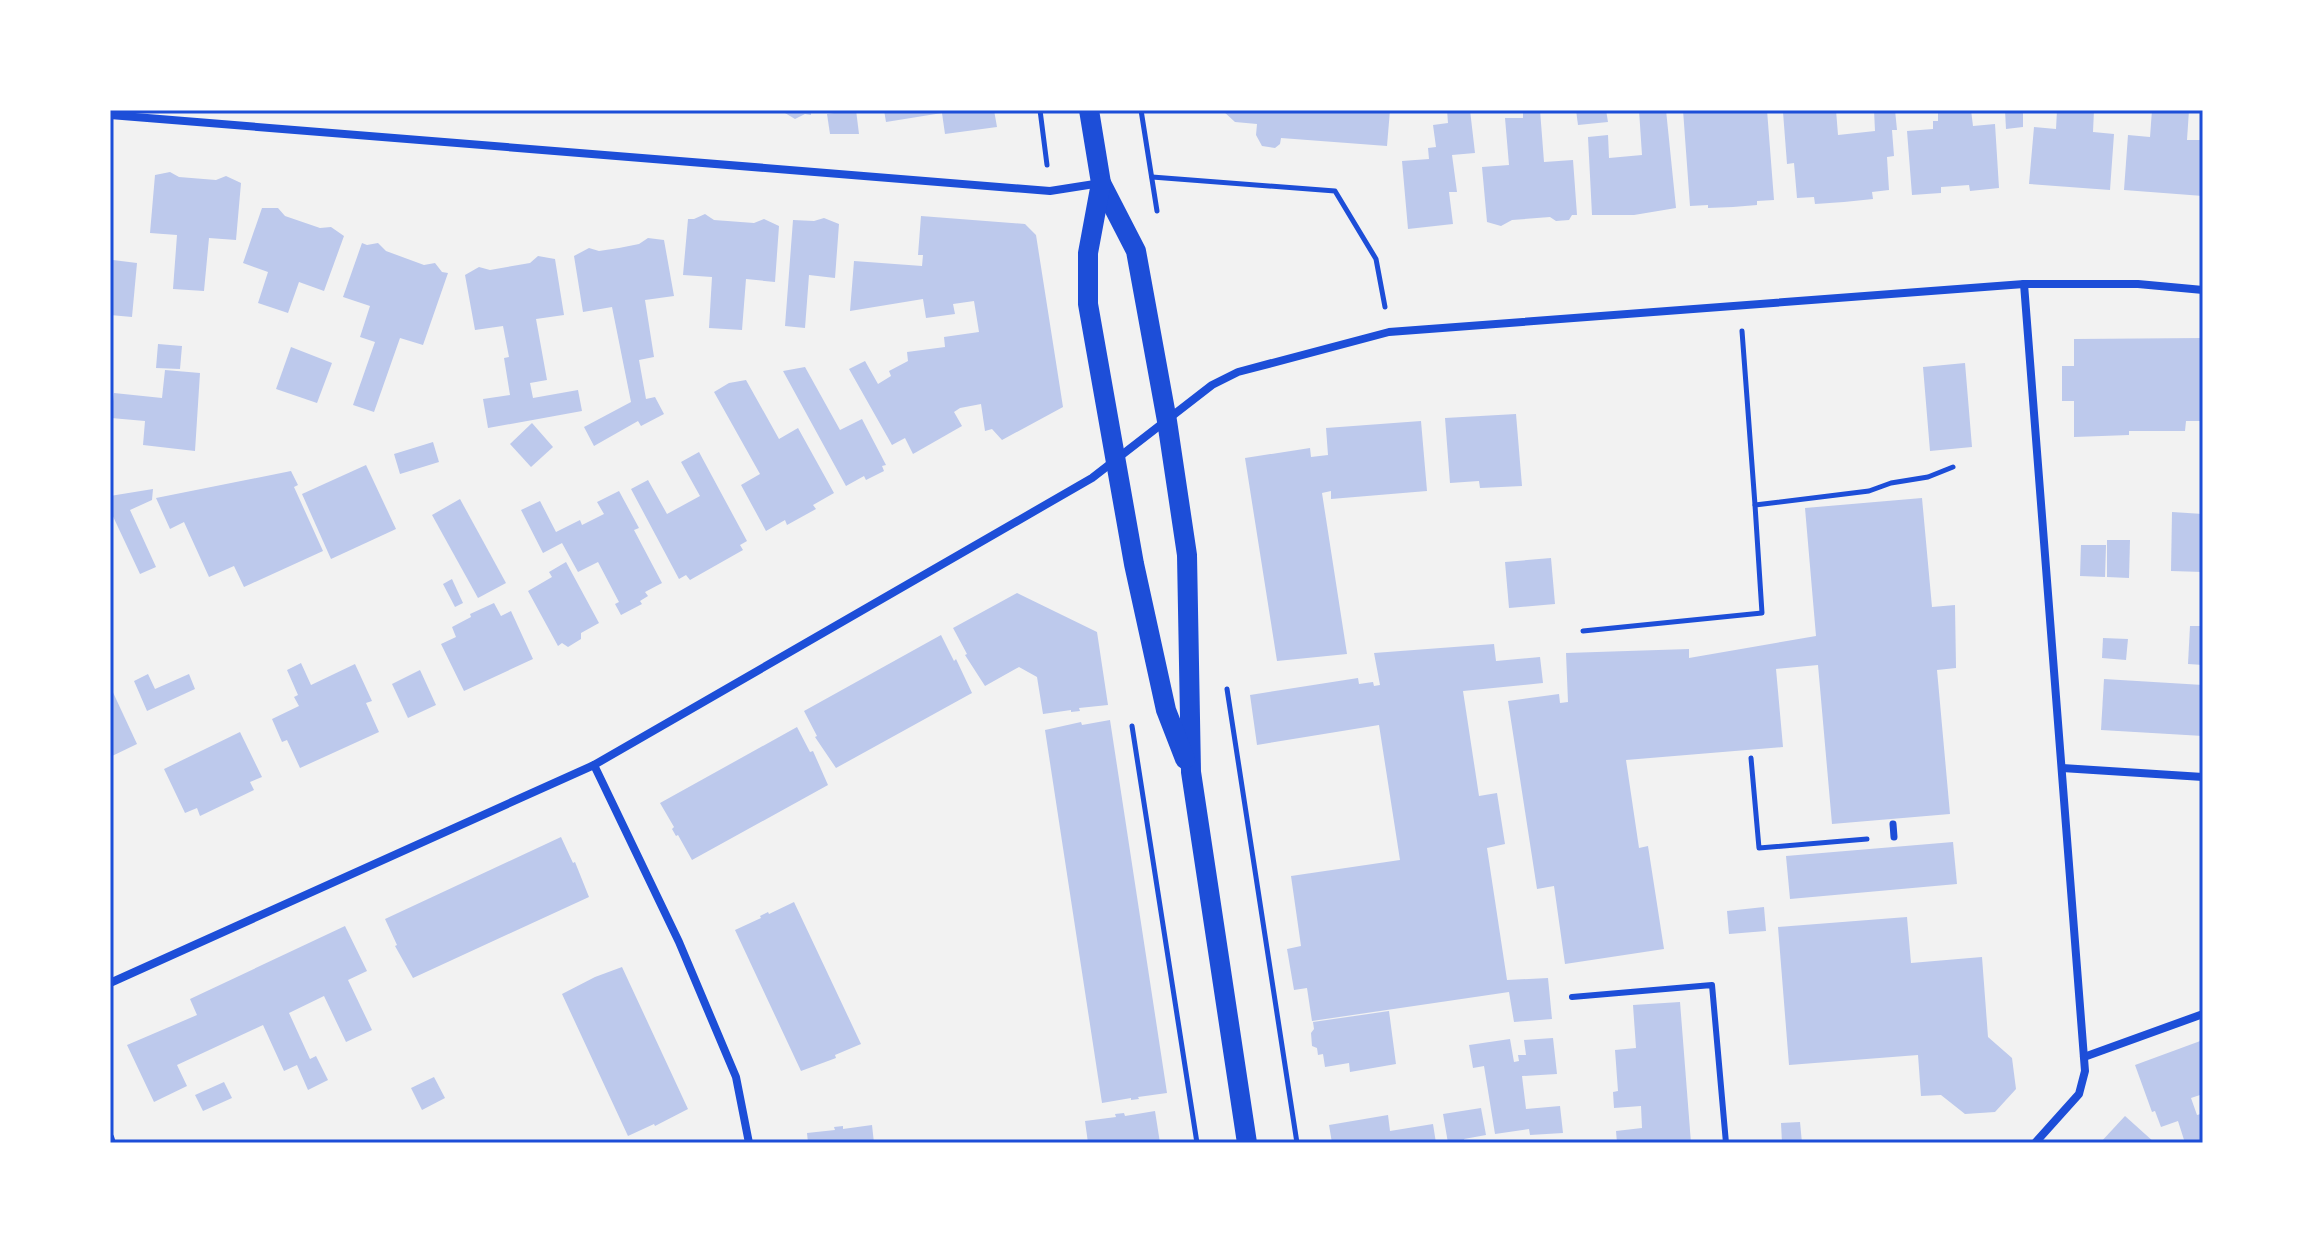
<svg xmlns="http://www.w3.org/2000/svg" width="2313" height="1253" font-family="Lato,sans-serif">
	<rect width="100%" height="100%" fill="#f2f2f2"/>
	<!-- building -->
	<g fill="#bdc9ec">
		<polygon points="773,110 811,110 811,115 805,114 795,119 785,113 773,112"/>
		<polygon points="856,110 859,134 830,134 827,114"/>
		<polygon points="884,110 994,110 997,127 945,134 942,113 886,122"/>
		<polygon points="1222,110 1390,110 1387,146 1281,138 1280,144 1275,148 1262,146 1256,135 1257,124 1235,122"/>
		<polygon points="1447,110 1470,110 1475,153 1452,155 1457,192 1449,192 1453,224 1408,229 1402,161 1429,159 1428,148 1436,147 1433,125 1448,123"/>
		<polygon points="1523,110 1540,110 1544,162 1573,160 1577,215 1572,215 1569,220 1556,221 1550,217 1512,220 1501,226 1487,222 1482,167 1509,165 1505,118 1523,118"/>
		<polygon points="1576,110 1606,110 1608,122 1578,125"/>
		<polygon points="1639,110 1666,110 1676,208 1634,215 1592,215 1588,137 1608,135 1609,158 1642,155"/>
		<polygon points="1683,110 1767,110 1774,200 1757,201 1757,205 1733,207 1708,208 1708,205 1690,206"/>
		<polygon points="1809,110 1836,110 1838,135 1875,131 1874,110 1895,110 1897,130 1892,130 1894,156 1887,157 1889,190 1872,192 1873,199 1844,202 1815,204 1814,197 1797,198 1794,163 1787,164 1783,112"/>
		<polygon points="1932,110 1971,110 1973,126 1995,124 1999,188 1970,191 1969,185 1941,187 1941,193 1912,195 1907,131 1933,129 1933,121 1938,121 1938,113 1932,113"/>
		<polygon points="2005,110 2023,110 2023,127 2006,129"/>
		<polygon points="2057,110 2094,110 2093,132 2114,134 2110,190 2029,184 2034,127 2056,129"/>
		<polygon points="2152,110 2189,110 2187,140 2203,140 2203,196 2124,190 2128,135 2150,137"/>
		<polygon points="170,172 179,177 216,180 226,176 241,183 236,240 209,238 204,291 173,289 177,235 150,233 155,175"/>
		<polygon points="262,208 278,208 285,216 320,228 331,227 344,236 324,291 299,282 288,313 258,303 268,272 243,263"/>
		<polygon points="705,214 714,220 754,223 764,219 779,226 775,282 746,279 742,330 709,328 712,277 683,275 688,219 694,219"/>
		<polygon points="921,216 1025,224 1036,235 1063,407 1002,440 992,429 985,431 981,404 960,408 954,412 962,426 913,454 905,438 892,445 849,369 865,361 878,384 891,376 889,371 908,361 907,352 945,347 944,337 979,332 974,301 953,304 955,314 926,318 923,299 850,311 854,261 922,266 923,255 918,255"/>
		<polygon points="824,218 839,224 835,278 809,275 805,328 785,326 793,220 814,221"/>
		<polygon points="648,238 664,240 674,296 645,300 654,357 639,360 646,399 655,397 664,414 641,426 638,421 594,446 584,427 631,402 612,307 583,312 574,256 589,248 599,251 619,248 639,244"/>
		<polygon points="362,243 367,245 378,243 386,251 424,265 435,263 442,272 448,273 423,345 400,338 374,412 353,405 375,342 360,337 370,306 343,297"/>
		<polygon points="538,256 555,259 564,315 536,319 547,380 530,383 533,398 578,390 582,411 488,428 483,399 510,395 504,358 509,357 503,326 475,330 465,275 479,267 490,270 530,263"/>
		<polygon points="113,260 137,263 132,317 110,315"/>
		<polygon points="2203,338 2203,421 2186,421 2185,431 2129,431 2129,435 2074,437 2074,401 2062,401 2062,366 2074,366 2074,339"/>
		<polygon points="158,344 182,346 180,369 156,368"/>
		<polygon points="291,347 332,363 317,403 276,389"/>
		<polygon points="1965,363 1972,447 1930,451 1923,367"/>
		<polygon points="805,367 840,430 862,419 886,465 882,466 884,471 866,480 864,476 846,486 783,371"/>
		<polygon points="165,370 200,373 195,451 143,445 145,421 111,418 114,393 162,398"/>
		<polygon points="746,380 779,439 798,428 834,493 813,505 816,509 787,525 785,520 766,531 741,485 760,474 714,392 729,383"/>
		<polygon points="1516,414 1522,486 1480,488 1479,481 1450,483 1445,418"/>
		<polygon points="1421,421 1427,491 1331,499 1331,491 1322,493 1347,654 1277,661 1245,458 1310,448 1311,457 1328,455 1326,428"/>
		<polygon points="532,423 553,447 531,467 510,444"/>
		<polygon points="433,442 439,462 400,474 394,454"/>
		<polygon points="699,452 747,541 740,545 743,550 690,580 686,575 679,579 631,489 648,480 667,514 700,496 681,462"/>
		<polygon points="366,465 396,529 331,559 302,494"/>
		<polygon points="291,471 298,485 294,487 323,551 244,587 234,566 209,577 184,522 170,529 156,498"/>
		<polygon points="153,489 152,500 130,510 156,567 140,574 110,510 110,496"/>
		<polygon points="619,491 639,528 634,530 662,583 645,592 648,596 640,601 642,604 621,615 615,604 619,602 598,562 578,572 562,543 543,553 521,510 540,501 556,532 580,520 582,525 604,514 597,502"/>
		<polygon points="1922,498 1932,607 1955,605 1956,668 1937,670 1950,814 1832,824 1818,665 1776,669 1783,747 1626,760 1639,848 1648,846 1664,949 1565,964 1554,886 1537,889 1508,701 1559,694 1560,703 1568,702 1566,653 1689,649 1689,658 1816,636 1805,508"/>
		<polygon points="460,499 506,583 478,598 432,515"/>
		<polygon points="2172,512 2203,514 2203,572 2171,571"/>
		<polygon points="2107,540 2130,540 2129,578 2107,577"/>
		<polygon points="2081,545 2106,545 2105,577 2080,576"/>
		<polygon points="1551,558 1555,604 1509,608 1505,562"/>
		<polygon points="566,562 599,623 581,633 581,639 568,647 562,643 558,646 528,591 552,577 549,572"/>
		<polygon points="452,579 463,603 455,607 443,584"/>
		<polygon points="1017,593 1097,632 1108,705 1079,708 1080,711 1071,712 1071,710 1043,714 1037,677 1019,667 985,686 965,655 967,654 953,628"/>
		<polygon points="494,603 501,616 511,611 533,659 464,691 441,644 456,637 452,627 471,617 470,614"/>
		<polygon points="2190,626 2203,626 2203,665 2188,664"/>
		<polygon points="941,635 954,661 956,659 972,693 836,768 815,737 817,736 804,711"/>
		<polygon points="2103,638 2128,639 2126,660 2102,658"/>
		<polygon points="1494,644 1496,661 1540,657 1543,683 1463,691 1479,796 1497,793 1505,844 1487,848 1507,980 1548,978 1552,1019 1514,1022 1509,992 1312,1021 1307,988 1294,990 1287,949 1301,946 1291,876 1400,860 1379,725 1257,745 1250,695 1358,678 1359,684 1373,682 1374,686 1380,685 1374,653"/>
		<polygon points="301,663 311,685 355,664 372,701 366,703 379,732 300,768 287,740 282,742 272,719 299,706 294,697 298,695 287,670"/>
		<polygon points="420,670 436,705 408,718 392,684"/>
		<polygon points="148,674 155,689 189,674 195,689 147,711 134,681"/>
		<polygon points="2104,679 2203,685 2203,736 2101,730"/>
		<polygon points="110,686 137,744 110,757"/>
		<polygon points="1110,720 1167,1093 1138,1097 1139,1099 1131,1100 1131,1098 1102,1103 1045,730 1081,722 1082,725"/>
		<polygon points="797,727 810,752 813,751 828,785 692,860 678,835 676,836 672,829 674,827 660,803"/>
		<polygon points="240,732 262,777 250,782 254,790 200,816 197,808 185,813 164,769"/>
		<polygon points="561,837 573,863 575,862 589,897 413,978 395,946 397,945 385,919"/>
		<polygon points="1953,842 1957,884 1790,899 1786,856"/>
		<polygon points="794,902 861,1044 835,1055 836,1058 801,1071 735,930 761,918 760,916 768,912 769,914"/>
		<polygon points="1764,907 1766,931 1729,934 1727,911"/>
		<polygon points="1907,917 1911,963 1982,957 1988,1037 2012,1058 2016,1089 1995,1112 1965,1114 1941,1095 1921,1096 1918,1055 1789,1065 1778,927"/>
		<polygon points="345,926 367,971 348,980 372,1030 346,1042 324,996 289,1013 310,1059 316,1056 328,1080 308,1090 297,1065 284,1071 263,1025 177,1065 187,1086 154,1102 127,1045 197,1015 190,999"/>
		<polygon points="622,967 688,1109 655,1126 654,1124 628,1136 562,994 595,977"/>
		<polygon points="1680,1002 1691,1143 1617,1143 1616,1131 1642,1128 1641,1106 1614,1108 1613,1092 1618,1091 1615,1050 1636,1048 1633,1005"/>
		<polygon points="1389,1011 1396,1064 1350,1072 1349,1063 1325,1067 1323,1054 1318,1055 1317,1048 1312,1046 1311,1033 1314,1029 1313,1022"/>
		<polygon points="1553,1038 1557,1074 1522,1076 1526,1109 1560,1106 1563,1133 1530,1135 1529,1129 1495,1134 1484,1066 1473,1068 1469,1045 1510,1039 1514,1062 1519,1061 1518,1055 1526,1055 1524,1040"/>
		<polygon points="2203,1040 2203,1094 2191,1098 2197,1115 2201,1114 2203,1120 2203,1143 2185,1143 2178,1121 2161,1127 2155,1111 2152,1112 2135,1065"/>
		<polygon points="434,1077 445,1098 422,1110 411,1088"/>
		<polygon points="224,1082 232,1098 203,1111 195,1095"/>
		<polygon points="1481,1108 1486,1135 1464,1139 1465,1143 1448,1143 1443,1114"/>
		<polygon points="1155,1111 1160,1143 1088,1143 1085,1121 1116,1117 1115,1114 1124,1113 1125,1116"/>
		<polygon points="1388,1115 1390,1131 1433,1124 1436,1143 1332,1143 1329,1125"/>
		<polygon points="2125,1116 2155,1143 2100,1143"/>
		<polygon points="1800,1122 1802,1143 1782,1143 1781,1123"/>
		<polygon points="872,1125 874,1143 808,1143 807,1133 835,1130 834,1127 843,1126 843,1129"/>
	</g>
	<g fill="none" stroke-linecap="round" stroke-linejoin="round">
		<!-- path -->
		<g stroke="#1d4ed8" stroke-width="5">
			<polyline points="1040,110 1047,165"/>
			<polyline points="1141,110 1157,211"/>
			<polyline points="1152,177 1335,191 1376,259 1385,307"/>
			<polyline points="1742,331 1755,505"/>
			<polyline points="1583,631 1762,613 1755,505 1869,491 1891,483 1928,477 1953,467"/>
			<polyline points="1227,689 1297,1143"/>
			<polyline points="1132,726 1197,1143"/>
			<polyline points="1751,758 1759,848 1867,839"/>
		</g>
		<!-- service -->
		<polyline stroke="#1d4ed8" stroke-width="6" points="1572,997 1712,985 1726,1143"/>
		<!-- pedestrian -->
		<polyline stroke="#1d4ed8" stroke-width="7" points="1893,824 1894,837"/>
		<!-- minor -->
		<g stroke="#1d4ed8" stroke-width="8">
			<polyline points="110,115 1050,191 1101,183"/>
			<polyline points="2024,284 2085,1071 2079,1094 2035,1143"/>
			<polyline points="594,765 679,942 736,1077 749,1143"/>
			<polyline points="2062,768 2203,777"/>
			<polyline points="110,983 594,765 1092,478 1212,385 1238,372 1389,332 2024,284 2138,284 2203,290"/>
			<polyline points="2084,1057 2203,1014"/>
			<polyline points="110,1137 112,1143"/>
		</g>
		<!-- primary -->
		<g stroke="#1d4ed8" stroke-width="20">
			<polyline points="1089,110 1101,183 1136,251 1167,421 1187,555 1191,772 1247,1143"/>
			<polyline points="1101,183 1088,253 1088,304 1134,564 1166,710 1185,759"/>
		</g>
	</g>
	<!-- border -->
	<rect width="2313" height="1253" fill="none" stroke="#ffffff" stroke-width="224"/>
	<rect x="112" y="112" width="2089" height="1029" fill="none" stroke="#1d4ed8" stroke-width="3"/>
</svg>
